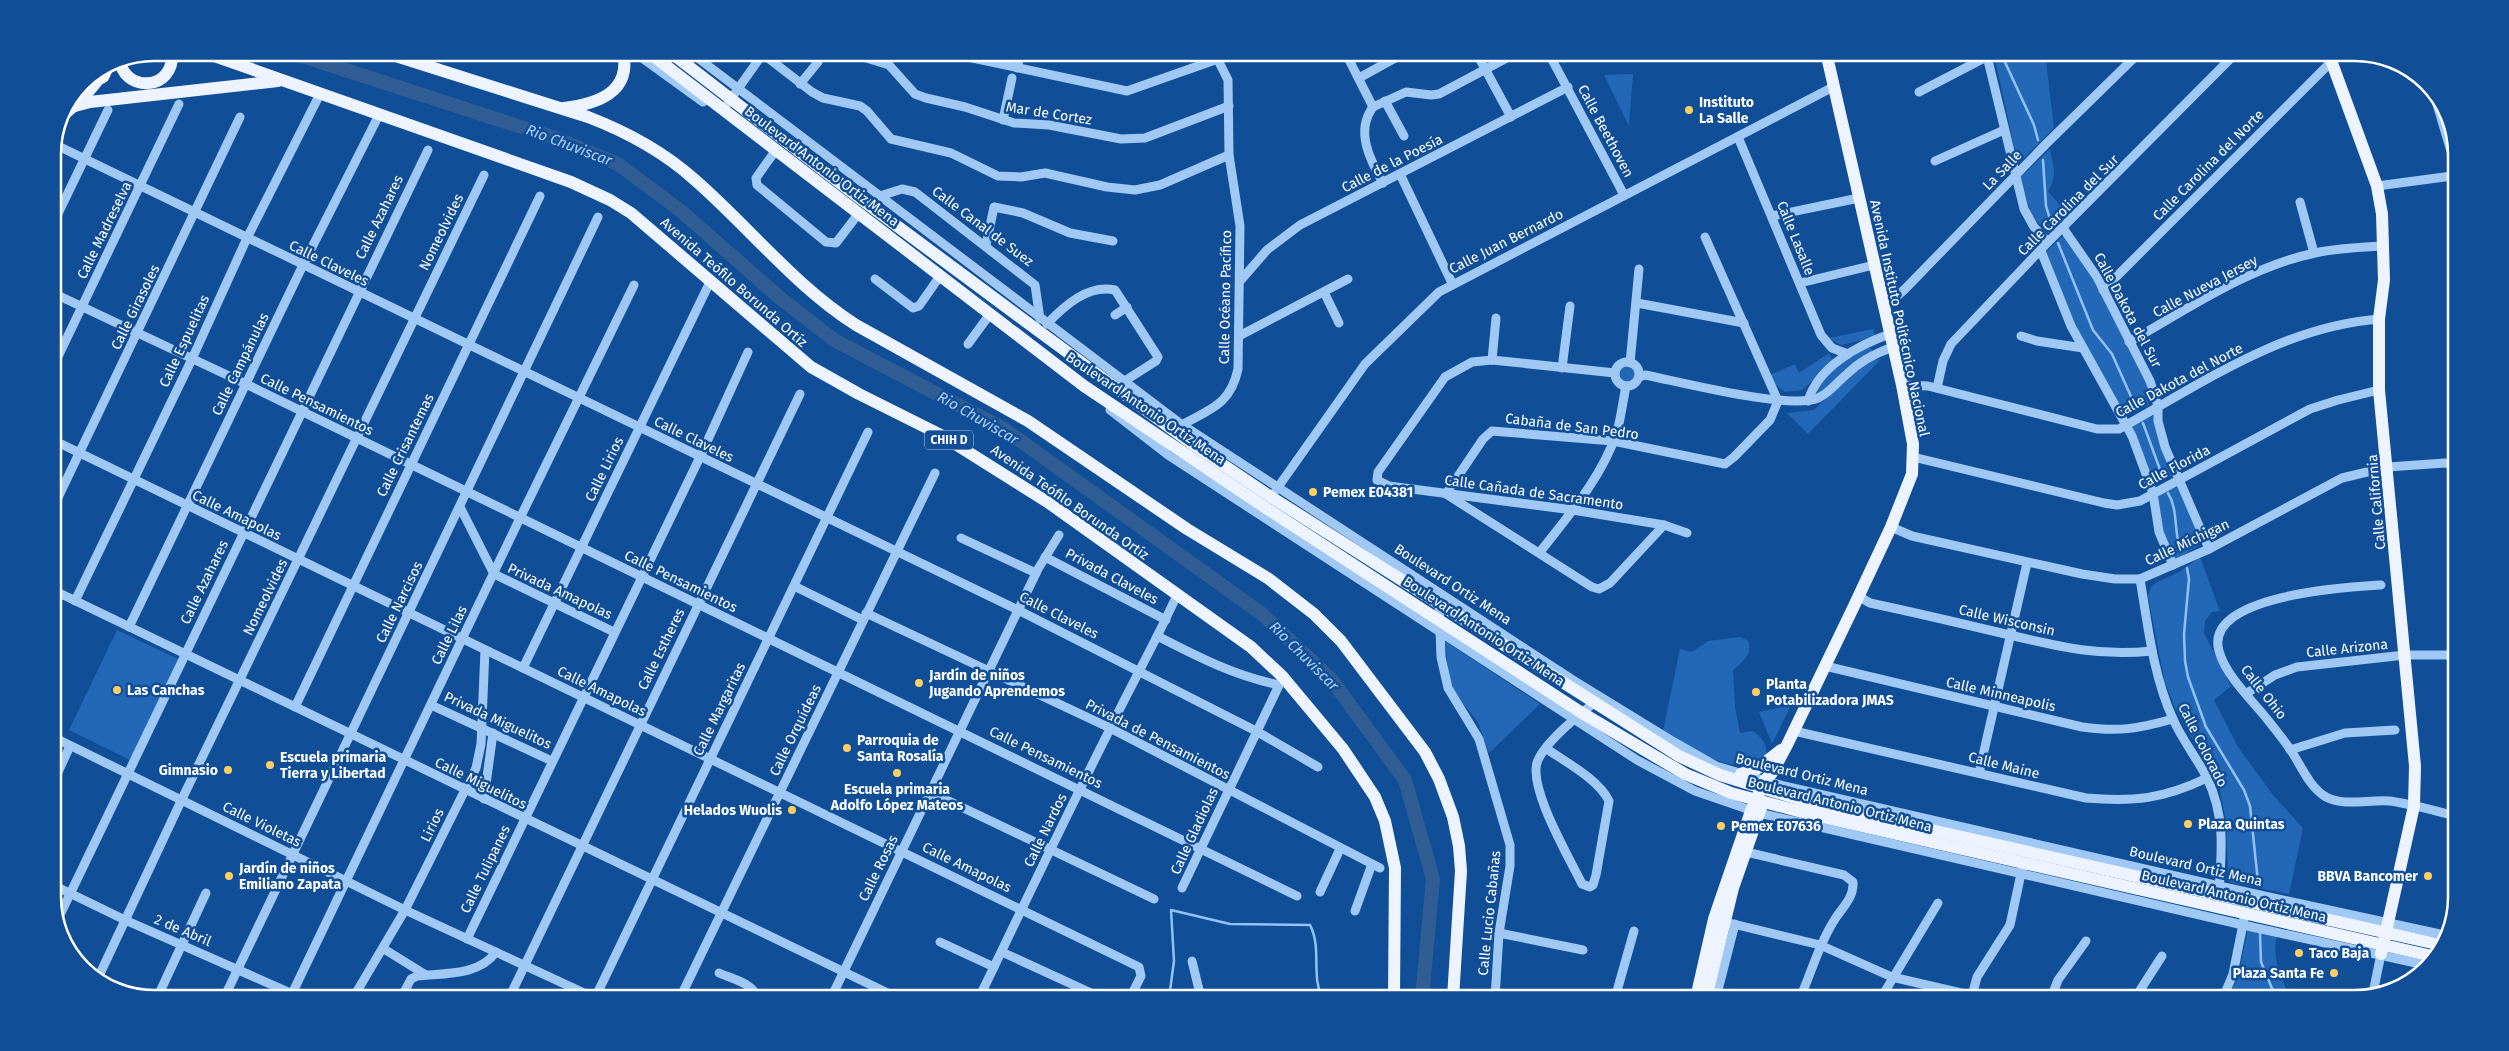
<svg xmlns="http://www.w3.org/2000/svg" width="2509" height="1051" font-family="'Fira Sans',sans-serif">
	<rect width="100%" height="100%" fill="#104e97"/>
	<!-- green -->
	<g fill="#2368b7">
		<polygon points="1485,53 1508,53 1489,62"/>
		<polygon points="1583,53 1564,64 1558,53 1583,52"/>
		<polygon points="2006,53 2045,53 2054,128 2018,164 1995,59"/>
		<polygon points="1633,74 1629,126 1604,75"/>
		<path d="M2050 149C2053 164 2058 177 2048 191L2067 214 2049 234 2031 215 2021 177Z"/>
		<polygon points="2064,235 2081,253 2146,380 2149,405 2128,415 2120,410 2065,308 2046,252"/>
		<polygon points="1873,329 1875,337 1841,345 1829,338"/>
		<path d="M1866 347 1872 349 1871 353 1848 366 1818 397 1815 394C1823 374 1847 356 1866 347Z"/>
		<polygon points="1829,353 1833,362 1802,390 1785,392 1777,386 1770,375 1795,364 1799,373"/>
		<polygon points="1881,359 1808,434 1787,413 1814,410 1862,363"/>
		<circle cx="1628" cy="374" r="8"/>
		<polygon points="2153,416 2173,475 2155,485 2150,479 2132,425"/>
		<path d="M2177 486 2199 536V545L2174 561C2161 535 2161 523 2158 495Z"/>
		<polygon points="2200,557 2220,611 2212,612 2205,621 2204,633 2231,686 2214,700 2238,747 2273,795 2303,828 2289,894 2233,883 2226,880 2228,874 2226,821 2219,785 2176,710 2165,683 2148,596 2151,587 2157,582 2179,572"/>
		<polygon points="117,630 178,659 130,760 69,730"/>
		<path d="M1740 637 1748 641C1753 655 1742 662 1733 670L1735 707 1740 733 1753 731C1762 738 1768 744 1766 756 1730 780 1696 748 1663 731L1680 649 1692 652 1708 641Z"/>
		<polygon points="1445,641 1540,704 1489,753 1478,722 1450,687"/>
		<polygon points="1791,705 1772,744 1759,712"/>
		<path d="M2248 929 2277 936C2271 958 2282 978 2290 998H2229L2238 977Z"/>
	</g>
	<g fill="none" stroke-linecap="round" stroke-linejoin="round">
		<!-- stream -->
		<g stroke="#92c3f8" stroke-width="2.5">
			<polyline points="2004,60 2034,125 2038,140"/>
			<polyline points="2043,160 2046,206 2050,219"/>
			<polyline points="2058,243 2093,330 2112,354 2133,401"/>
			<polyline points="2143,423 2162,475"/>
			<path d="M2168 493C2179 511 2173 532 2181 551"/>
			<polyline points="2187,568 2189,579 2184,634 2185,661 2188,677 2206,727 2244,790 2250,806 2258,882"/>
			<polyline points="2260,934 2261,962 2276,998"/>
			<path d="M1169 998 1174 961 1171 910 1230 924 1310 925C1322 948 1311 975 1322 998"/>
		</g>
		<!-- river -->
		<polyline stroke="#305e94" stroke-width="14" points="290,52 555,138 618,164 681,211 780,298 834,340 1004,429 1262,614 1331,679 1405,780 1433,879 1422,998"/>
		<!-- minor -->
		<g stroke="#a0c8f4" stroke-width="9">
			<polyline points="634,52 703,102"/>
			<polyline points="690,52 1181,424 1573,680 1674,742 1716,766 1784,786 2219,886 2449,936"/>
			<polyline points="847,52 889,65 915,94 926,98 965,107 1014,123 1049,125 1121,139 1145,138 1229,106"/>
			<polyline points="944,52 1127,91 1218,59"/>
			<polyline points="1345,52 1373,107"/>
			<polyline points="1476,52 1511,117"/>
			<polyline points="1548,52 1624,195"/>
			<polyline points="1986,52 2024,209 2034,227 2048,242"/>
			<polyline points="763,54 812,92 823,98 860,106 867,111 891,139 951,153 998,176 1021,177 1045,173 1107,187 1135,190 1160,185 1229,155"/>
			<polyline points="1017,68 1021,52"/>
			<polyline points="1359,78 1406,52"/>
			<polyline points="800,84 818,62"/>
			<polyline points="2433,91 2456,168"/>
			<polyline points="1919,92 1996,52"/>
			<polyline points="1385,101 1404,136"/>
			<polyline points="728,103 764,52"/>
			<polyline points="1003,120 1012,78"/>
			<polyline points="1738,137 1821,335 1832,348 1848,354"/>
			<polyline points="54,144 1018,610 1256,731 1318,767"/>
			<polyline points="776,150 756,178 757,185 826,242 836,243 859,213"/>
			<polyline points="1935,161 2004,130"/>
			<polyline points="1400,174 1452,283"/>
			<path d="M1383 183C1370 160 1355 131 1373 107L1406 92 1431 95 1439 94 1518 52"/>
			<polyline points="2377,186 2452,176"/>
			<polyline points="880,196 902,189 915,192 1035,285 1040,319"/>
			<polyline points="2300,202 2314,253"/>
			<polyline points="1772,216 1859,198"/>
			<polyline points="53,224 108,110"/>
			<polyline points="2063,228 2097,277 2150,381 2158,406 2158,421 2165,447 2209,549"/>
			<polyline points="1705,237 1778,401"/>
			<polyline points="986,245 994,207 1023,213 1070,233 1113,241"/>
			<polyline points="2041,251 2071,326 2132,436 2153,493 2159,532 2173,565"/>
			<polyline points="875,279 913,308 919,306 940,276"/>
			<polyline points="1241,280 1267,250 1300,225 1568,87"/>
			<polyline points="1800,283 1874,265"/>
			<polyline points="2103,290 2332,61"/>
			<polyline points="1324,292 1339,323"/>
			<polyline points="53,293 246,384 1297,896"/>
			<polyline points="1882,301 1896,297 1904,290 2046,144 2140,52"/>
			<polyline points="1637,303 1744,323"/>
			<polyline points="1115,315 1127,307"/>
			<path d="M1047 324C1064 306 1088 284 1115 290L1158 357 1156 361 1123 382"/>
			<polyline points="1239,336 1348,279"/>
			<polyline points="2021,336 2037,341 2083,348"/>
			<path d="M2129 342C2188 309 2248 267 2315 253 2338 248 2361 247 2384 246"/>
			<polyline points="968,344 990,314"/>
			<polyline points="1492,360 1496,318"/>
			<circle cx="1627" cy="374" r="12"/>
			<polyline points="1630,363 1639,269"/>
			<polyline points="53,367 179,104"/>
			<polyline points="1562,368 1570,306"/>
			<polyline points="1615,373 1492,360 1472,362 1445,377 1378,472 1377,480 1389,486 1573,510 1664,525 1687,533"/>
			<path d="M1639 377 1645 375C1681 382 1789 410 1818 398 1830 393 1837 382 1847 374 1860 361 1876 353 1893 347"/>
			<path d="M1902 385 1928 386 2097 429H2119C2203 383 2281 327 2379 319"/>
			<polyline points="1937,388 1943,361 1951,344 2048,242 2237,52"/>
			<path d="M1808 401C1818 367 1858 345 1890 334"/>
			<polyline points="1110,410 1168,455 1637,760 1695,791 1759,813 2243,925 2425,965"/>
			<path d="M1178 427C1207 410 1230 407 1238 369L1240 226 1229 155 1228 80 1214 52"/>
			<polyline points="53,440 1139,967 1141,976 1130,998"/>
			<polyline points="1913,457 2104,503 2117,505 2140,501 2310,409 2338,400 2379,390"/>
			<polyline points="1276,490 1365,364 1439,292 1833,87"/>
			<polyline points="460,507 494,574 614,632"/>
			<polyline points="53,508 240,117"/>
			<polyline points="1664,525 1610,583 1599,589 1592,587 1446,494 1483,439 1492,431 1613,441 1725,464 1734,457 1770,420 1778,401"/>
			<polyline points="1891,527 1912,536 2082,574 2115,579 2140,579 2209,549 2342,478 2388,467 2445,463 2456,464"/>
			<polyline points="961,538 1036,573"/>
			<path d="M1540 552C1569 515 1602 477 1617 432 1621 417 1623 401 1626 386"/>
			<polyline points="1045,557 1166,620"/>
			<path d="M2140 579C2148 626 2153 675 2173 719 2182 740 2197 758 2207 778 2225 815 2222 850 2219 890"/>
			<path d="M2381 585C2348 587 2203 595 2219 651 2226 676 2251 699 2267 719 2275 729 2283 739 2290 749 2301 765 2309 787 2326 797 2345 807 2369 799 2390 801 2412 804 2435 811 2456 816"/>
			<polyline points="794,586 863,620"/>
			<polyline points="53,590 898,998"/>
			<path d="M1858 596 1870 603C1912 612 1955 622 1997 632 2053 645 2094 657 2152 651"/>
			<polyline points="75,601 192,359 247,238 320,94"/>
			<polyline points="1439,605 1441,657 1448,688 1479,739 1510,845 1510,866 1499,933 1495,998"/>
			<polyline points="866,613 1110,728 1380,868"/>
			<polyline points="129,627 303,265 379,115"/>
			<path d="M1159 637C1198 657 1235 676 1279 685"/>
			<path d="M1825 666 2082 727C2119 732 2137 729 2173 719"/>
			<polyline points="523,668 710,282"/>
			<polyline points="2247,693 2275,675 2297,667 2405,655 2456,655"/>
			<polyline points="431,705 552,761"/>
			<polyline points="295,707 540,196"/>
			<path d="M1794 731 2086 798C2134 802 2163 799 2207 778"/>
			<polyline points="53,737 405,910 595,998"/>
			<path d="M1547 749C1567 763 1598 779 1609 801L1596 875 1593 885 1590 887 1582 884C1570 859 1526 785 1538 760 1546 742 1578 715 1594 703"/>
			<polyline points="2290,750 2345,733 2395,730"/>
			<polyline points="1979,773 2027,563"/>
			<polyline points="53,783 70,746"/>
			<polyline points="930,792 1154,899"/>
			<polyline points="484,799 493,733"/>
			<path d="M1746 852 1844 875 1853 882C1854 896 1845 905 1837 916 1820 941 1812 971 1800 998"/>
			<polyline points="53,885 125,920 302,998"/>
			<polyline points="1182,888 1283,677"/>
			<polyline points="1320,892 1340,849"/>
			<polyline points="1355,911 1372,864"/>
			<polyline points="58,919 428,150"/>
			<polyline points="1721,921 1820,945 1892,977 1983,998"/>
			<polyline points="1499,933 1583,950"/>
			<polyline points="467,939 700,457 748,352"/>
			<polyline points="940,942 994,967"/>
			<polyline points="384,949 426,975"/>
			<polyline points="1002,952 1102,998"/>
			<polyline points="1192,961 1201,998"/>
			<path d="M719 973C730 978 756 984 756 998"/>
			<polyline points="98,978 182,799 484,175"/>
			<polyline points="2373,993 2381,954"/>
			<polyline points="1972,996 1977,977 2010,925 2022,869"/>
			<polyline points="157,998 206,893"/>
			<polyline points="224,998 598,217"/>
			<polyline points="290,998 520,518 634,285"/>
			<polyline points="353,998 405,910 476,768 481,744 485,650"/>
			<path d="M401 998 411 979 417 976C444 973 479 976 496 952"/>
			<polyline points="509,998 800,394"/>
			<polyline points="595,998 868,432"/>
			<polyline points="680,998 935,473"/>
			<polyline points="831,998 1038,569 1059,535"/>
			<path d="M979 998C1022 909 1064 820 1109 731 1131 685 1156 641 1177 595"/>
			<polyline points="1615,998 1634,931"/>
			<polyline points="1716,998 1735,924"/>
			<polyline points="1881,998 1938,903"/>
			<polyline points="2051,998 2058,980 2086,941"/>
			<polyline points="2135,998 2162,956"/>
			<polyline points="2223,998 2233,974 2244,919"/>
		</g>
		<!-- major -->
		<g stroke="#edf4ff" stroke-width="12">
			<polyline points="203,52 571,182 610,200 631,213 811,367 859,394 941,435 1049,503 1251,647 1283,677 1343,749 1375,797 1385,821 1395,868 1394,998"/>
			<path d="M383 52 588 117C627 132 664 152 695 180 750 228 795 286 856 325L1028 421 1187 529 1269 579 1314 614 1341 641 1425 752 1439 779 1453 817 1459 846 1461 871 1453 998"/>
			<polyline points="648,52 1084,386 1266,508 1582,713 1685,774 1731,793 1809,814 2432,956"/>
			<polyline points="670,52 858,197 1044,335 1192,444 1271,497 1679,756 1720,775 1811,803 2441,945"/>
			<polyline points="2328,52 2377,186 2382,214 2384,280 2379,319 2379,390 2415,766 2414,806 2381,954"/>
			<path d="M120 59C122 92 175 93 172 52"/>
			<polyline points="75,106 90,102 278,81"/>
			<path d="M564 108C596 104 632 93 623 52"/>
			<polyline points="60,118 84,97 108,68"/>
			<polyline points="1741,774 1758,768 1781,750"/>
			<polyline points="1696,998 1714,919 1751,811 1765,780 1772,773 1787,745 1854,606 1891,527 1912,474 1913,444 1902,385 1826,52"/>
			<polyline points="1706,998 1733,888 1763,802"/>
		</g>
		<!-- highway -->
		<g stroke="#fff" stroke-width="15">
			<polyline points="102,76 106,67"/>
			<polyline points="77,90 87,79"/>
		</g>
	</g>
	<!-- markers -->
	<g fill="#ffcf63" stroke="#104e97" stroke-width="2">
		<circle cx="1689" cy="110" r="5"/>
		<circle cx="1313" cy="492" r="5"/>
		<circle cx="919" cy="683" r="5"/>
		<circle cx="117" cy="690" r="5"/>
		<circle cx="1756" cy="692" r="5"/>
		<circle cx="847" cy="748" r="5"/>
		<circle cx="270" cy="765" r="5"/>
		<circle cx="228" cy="770" r="5"/>
		<circle cx="897" cy="773" r="5"/>
		<circle cx="792" cy="810" r="5"/>
		<circle cx="2188" cy="824" r="5"/>
		<circle cx="1721" cy="826" r="5"/>
		<circle cx="229" cy="876" r="5"/>
		<circle cx="2428" cy="876" r="5"/>
		<circle cx="2299" cy="953" r="5"/>
		<circle cx="2334" cy="973" r="5"/>
	</g>
	<g text-anchor="middle" stroke-width="5" stroke-linejoin="round" paint-order="stroke">
		<!-- shield labels -->
		<rect fill="#104e97" stroke="#b7cae0" stroke-width="1" x="925" y="430.5" width="48" height="19" rx="4"/>
		<g font-size="12" font-weight="bold" fill="#fff">
			<text x="949" y="444">CHIH D</text>
		</g>
		<!-- poi labels -->
		<g font-size="14" font-weight="bold" fill="#fff" stroke="#104e97" text-anchor="start">
			<text x="1699" y="107">Instituto<tspan x="1699" dy="16">La Salle</tspan></text>
			<text x="1323" y="497">Pemex E04381</text>
			<text x="929" y="680">Jardín de niños<tspan x="929" dy="16">Jugando Aprendemos</tspan></text>
			<text x="1766" y="689">Planta<tspan x="1766" dy="16">Potabilizadora JMAS</tspan></text>
			<text x="127" y="695">Las Canchas</text>
			<text x="857" y="745">Parroquia de<tspan x="857" dy="16">Santa Rosalía</tspan></text>
			<text x="280" y="762">Escuela primaria<tspan x="280" dy="16">Tierra y Libertad</tspan></text>
			<text x="218" y="775" text-anchor="end">Gimnasio</text>
			<text x="897" y="794" text-anchor="middle">Escuela primaria<tspan x="897" dy="16">Adolfo López Mateos</tspan></text>
			<text x="782" y="815" text-anchor="end">Helados Wuolis</text>
			<text x="2198" y="829">Plaza Quintas</text>
			<text x="1731" y="831">Pemex E07636</text>
			<text x="239" y="873">Jardín de niños<tspan x="239" dy="16">Emiliano Zapata</tspan></text>
			<text x="2418" y="881" text-anchor="end">BBVA Bancomer</text>
			<text x="2309" y="958">Taco Baja</text>
			<text x="2324" y="978" text-anchor="end">Plaza Santa Fe</text>
		</g>
		<!-- street labels -->
		<g font-size="14" fill="#fff" stroke="#104e97">
			<text transform="translate(1049 113) rotate(9)" y="5">Mar de Cortez</text>
			<text transform="translate(1606 131) rotate(62)" y="5">Calle Beethoven</text>
			<text transform="translate(1392 163) rotate(-27)" y="5">Calle de la Poesía</text>
			<text transform="translate(2208 165) rotate(-45)" y="5">Calle Carolina del Norte</text>
			<text transform="translate(822 166) rotate(37)" y="5">Boulevard Antonio Ortiz Mena</text>
			<text transform="translate(2002 170) rotate(-46)" y="5">La Salle</text>
			<text transform="translate(2068 205) rotate(-45)" y="5">Calle Carolina del Sur</text>
			<text transform="translate(379 217) rotate(-64)" y="5">Calle Azahares</text>
			<text transform="translate(983 226) rotate(37)" y="5">Calle Canal de Suez</text>
			<text transform="translate(104 230) rotate(-64)" y="5">Calle Madreselva</text>
			<text transform="translate(441 232) rotate(-64)" y="5">Nomeolvides</text>
			<text transform="translate(1796 238) rotate(68)" y="5">Calle Lasalle</text>
			<text transform="translate(1506 241) rotate(-27)" y="5">Calle Juan Bernardo</text>
			<text transform="translate(329 263) rotate(26)" y="5">Calle Claveles</text>
			<text transform="translate(734 282) rotate(41)" y="5">Avenida Teófilo Borunda Ortíz</text>
			<text transform="translate(2205 286) rotate(-28)" y="5">Calle Nueva Jersey</text>
			<text transform="translate(1225 297) rotate(-89)" y="5">Calle Océano Pacífico</text>
			<text transform="translate(135 307) rotate(-64)" y="5">Calle Girasoles</text>
			<text transform="translate(2128 310) rotate(62)" y="5">Calle Dakota del Sur</text>
			<text transform="translate(1900 318) rotate(78)" y="5">Avenida Instituto Politécnico Nacional</text>
			<text transform="translate(184 341) rotate(-65)" y="5">Calle Espuelitas</text>
			<text transform="translate(240 364) rotate(-64)" y="5">Calle Campánulas</text>
			<text transform="translate(2179 380) rotate(-28)" y="5">Calle Dakota del Norte</text>
			<text transform="translate(317 404) rotate(26)" y="5">Calle Pensamientos</text>
			<text transform="translate(1146 408) rotate(34)" y="5">Boulevard Antonio Ortiz Mena</text>
			<text transform="translate(1572 426) rotate(7)" y="5">Cabaña de San Pedro</text>
			<text transform="translate(694 439) rotate(26)" y="5">Calle Claveles</text>
			<text transform="translate(405 445) rotate(-64)" y="5">Calle Crisantemas</text>
			<text transform="translate(2174 467) rotate(-28)" y="5">Calle Florida</text>
			<text transform="translate(604 469) rotate(-64)" y="5">Calle Lirios</text>
			<text transform="translate(1534 492) rotate(8)" y="5">Calle Cañada de Sacramento</text>
			<text transform="translate(1070 502) rotate(35)" y="5">Avenida Teófilo Borunda Ortíz</text>
			<text transform="translate(2376 502) rotate(-95)" y="5">Calle California</text>
			<text transform="translate(237 515) rotate(26)" y="5">Calle Amapolas</text>
			<text transform="translate(2187 542) rotate(-25)" y="5">Calle Míchigan</text>
			<text transform="translate(1112 576) rotate(28)" y="5">Privada Claveles</text>
			<text transform="translate(681 581) rotate(26)" y="5">Calle Pensamientos</text>
			<text transform="translate(204 582) rotate(-64)" y="5">Calle Azahares</text>
			<text transform="translate(1453 584) rotate(33)" y="5">Boulevard Ortiz Mena</text>
			<text transform="translate(560 591) rotate(25)" y="5">Privada Amapolas</text>
			<text transform="translate(265 597) rotate(-64)" y="5">Nomeolvides</text>
			<text transform="translate(399 602) rotate(-64)" y="5">Calle Narcisos</text>
			<text transform="translate(1059 615) rotate(27)" y="5">Calle Claveles</text>
			<text transform="translate(2007 620) rotate(13)" y="5">Calle Wisconsin</text>
			<text transform="translate(1484 631) rotate(33)" y="5">Boulevard Antonio Ortiz Mena</text>
			<text transform="translate(449 635) rotate(-64)" y="5">Calle Lilas</text>
			<text transform="translate(2347 648) rotate(-6)" y="5">Calle Arizona</text>
			<text transform="translate(661 649) rotate(-64)" y="5">Calle Estheres</text>
			<text transform="translate(602 691) rotate(26)" y="5">Calle Amapolas</text>
			<text transform="translate(2264 692) rotate(52)" y="5">Calle Ohio</text>
			<text transform="translate(2001 694) rotate(13)" y="5">Calle Minneapolis</text>
			<text transform="translate(719 709) rotate(-64)" y="5">Calle Margaritas</text>
			<text transform="translate(498 720) rotate(25)" y="5">Privada Miguelitos</text>
			<text transform="translate(795 730) rotate(-64)" y="5">Calle Orquídeas</text>
			<text transform="translate(1158 739) rotate(27)" y="5">Privada de Pensamientos</text>
			<text transform="translate(2203 745) rotate(63)" y="5">Calle Colorado</text>
			<text transform="translate(1046 757) rotate(26)" y="5">Calle Pensamientos</text>
			<text transform="translate(2004 765) rotate(14)" y="5">Calle Maine</text>
			<text transform="translate(1802 774) rotate(14)" y="5">Boulevard Ortiz Mena</text>
			<text transform="translate(481 783) rotate(26)" y="5">Calle Miguelitos</text>
			<text transform="translate(1840 804) rotate(14)" y="5">Boulevard Antonio Ortiz Mena</text>
			<text transform="translate(262 824) rotate(26)" y="5">Calle Violetas</text>
			<text transform="translate(432 825) rotate(-64)" y="5">Lirios</text>
			<text transform="translate(1045 830) rotate(-64)" y="5">Calle Nardos</text>
			<text transform="translate(1194 831) rotate(-65)" y="5">Calle Gladiolas</text>
			<text transform="translate(2196 866) rotate(13)" y="5">Boulevard Ortiz Mena</text>
			<text transform="translate(967 867) rotate(26)" y="5">Calle Amapolas</text>
			<text transform="translate(878 868) rotate(-64)" y="5">Calle Rosas</text>
			<text transform="translate(485 869) rotate(-64)" y="5">Calle Tulipanes</text>
			<text transform="translate(2234 896) rotate(13)" y="5">Boulevard Antonio Ortiz Mena</text>
			<text transform="translate(1489 913) rotate(-84)" y="5">Calle Lucio Cabañas</text>
			<text transform="translate(183 930) rotate(23)" y="5">2 de Abril</text>
		</g>
		<!-- water labels -->
		<g font-size="15" font-style="italic" fill="#add2fb" stroke="#104e97">
			<text transform="translate(569 145) rotate(21)" y="5">Rio Chuviscar</text>
			<text transform="translate(978 418) rotate(30)" y="5">Rio Chuviscar</text>
			<text transform="translate(1304 656) rotate(45)" y="5">Rio Chuviscar</text>
		</g>
	</g>
	<!-- crop -->
	<path d="M0 0H2509V1051H0ZM154 61H2355A93 93 0 0 1 2448 154V897A93 93 0 0 1 2355 990H154A93 93 0 0 1 61 897V154A93 93 0 0 1 154 61Z" fill="#104e97" fill-rule="evenodd"/>
	<path fill="none" stroke="#fff" stroke-width="2.5" d="M154 61H2355A93 93 0 0 1 2448 154V897A93 93 0 0 1 2355 990H154A93 93 0 0 1 61 897V154A93 93 0 0 1 154 61Z"/>
</svg>
